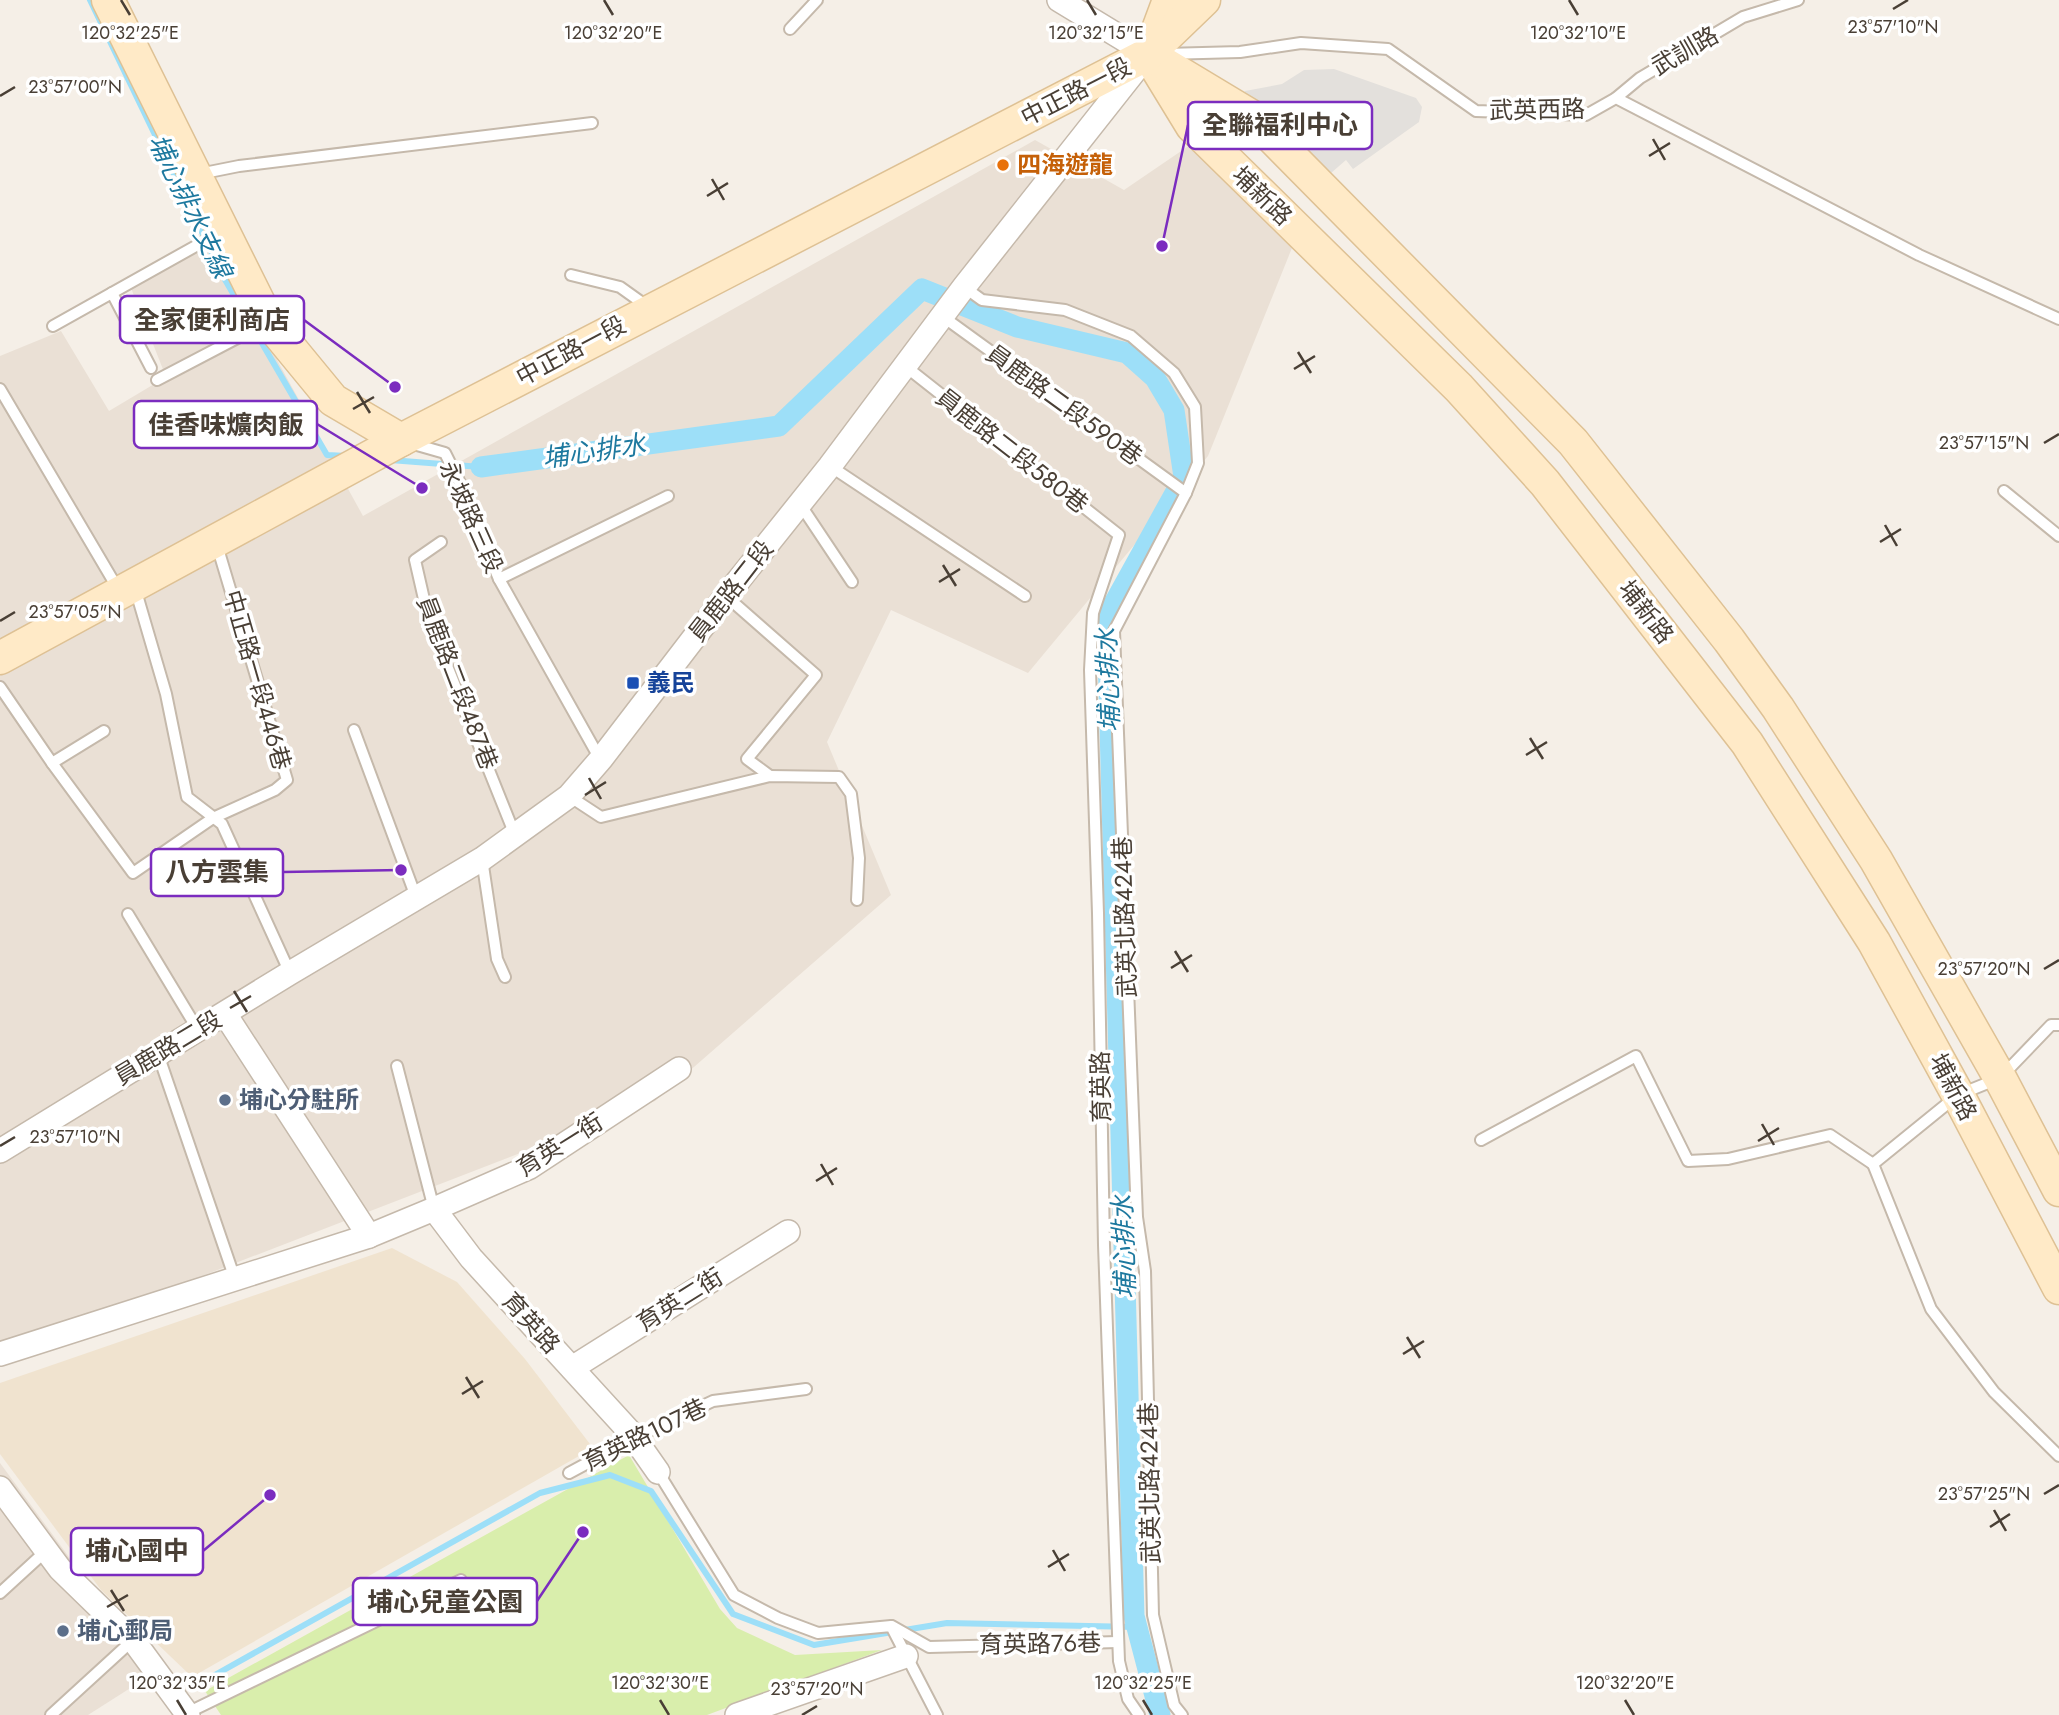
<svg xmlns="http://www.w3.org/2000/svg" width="2059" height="1715" font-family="Jost,'Noto Sans TC',sans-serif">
	<rect width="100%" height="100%" fill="#f5efe7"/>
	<!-- residential -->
	<g fill="#eae0d5">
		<polygon points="1035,140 1124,190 1190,145 1298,233 1208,456 1028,673 891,610 827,742 891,895 655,1101 0,1354 0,356 61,331 109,411 166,377 129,283 212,242 363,516"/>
		<polygon points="0,1463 154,1673 88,1715 0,1715"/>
	</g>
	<!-- education -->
	<polygon fill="#f0e3cf" points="392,1248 457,1282 525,1359 593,1448 192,1677 101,1590 0,1454 0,1383"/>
	<!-- green -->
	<polygon fill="#d9eeac" points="629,1455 720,1609 737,1628 795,1655 882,1650 707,1715 221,1715 205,1691"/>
	<!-- parking -->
	<polygon fill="#e3e0dc" points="1334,69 1416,98 1422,107 1419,122 1353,169 1346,160 1331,173 1240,101 1245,91 1282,84 1304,70"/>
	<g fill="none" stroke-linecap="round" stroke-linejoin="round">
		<!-- stream -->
		<g stroke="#9ddff8" stroke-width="6">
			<polyline points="90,0 224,278 327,455 347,456"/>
			<polyline points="390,460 481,467"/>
			<polyline points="197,1685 540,1493 610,1475 651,1491 733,1614 814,1645 947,1623 1137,1627"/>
		</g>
		<!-- canal -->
		<polyline stroke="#9ddff8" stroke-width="21" points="481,467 779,426 922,289 1017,327 1127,353 1155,378 1174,410 1184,477 1107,616 1134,1616 1160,1715"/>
		<!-- lane casing -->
		<g stroke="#c5b9ab" stroke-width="14">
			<g id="lane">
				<polyline points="790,29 817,0"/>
				<polyline points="1165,54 1240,52 1301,43 1388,49 1476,111 1586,115 1616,98 1919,255 2059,319"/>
				<polyline points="1616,98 1640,78 1743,17 1798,0"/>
				<polyline points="199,174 239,166 592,123"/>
				<polyline points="571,275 620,287 648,307"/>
				<polyline points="964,287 982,300 1065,310 1131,336 1174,373 1195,407 1198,463 1186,493 1114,631 1137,1217 1145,1271 1153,1615 1174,1705 1182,1715"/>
				<polyline points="112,293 151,368"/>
				<polyline points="942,316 1186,493"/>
				<polyline points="53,326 219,233"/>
				<polyline points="905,366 1119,535 1093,613 1090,670 1098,913 1104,1245 1119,1661 1128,1699 1139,1715"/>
				<polyline points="157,380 266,323"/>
				<polyline points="0,389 118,589"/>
				<polyline points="410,443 445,453 460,483 499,579 600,759"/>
				<polyline points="830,466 1025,596"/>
				<polyline points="2004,491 2059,536"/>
				<polyline points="800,504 852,582"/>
				<polyline points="441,542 415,560 429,621 515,835"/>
				<polyline points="499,579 668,496"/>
				<polyline points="135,588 166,694 187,797 222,824 290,973"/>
				<polyline points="726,596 816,675 747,759 770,776"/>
				<polyline points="0,687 52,763"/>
				<polyline points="354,730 416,897"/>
				<polyline points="104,731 52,763 133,873 213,818 275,790 287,780 216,542"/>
				<polyline points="569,796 601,817 770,776 839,777 851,794 859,858 857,900"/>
				<polyline points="482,859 497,959 505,977"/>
				<polyline points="128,914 198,1030"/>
				<polyline points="2059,1025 2051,1025 2000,1078 1958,1095 1873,1164 1931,1309 1994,1392 2059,1456"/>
				<polyline points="158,1054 235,1279"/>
				<polyline points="397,1066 434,1209"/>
				<polyline points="1481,1140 1636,1056 1688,1161 1728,1159 1830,1135 1873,1164"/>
				<polyline points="658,1472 734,1595 778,1618 818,1633 891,1626 937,1715"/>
				<polyline points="569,1473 634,1438 713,1401 806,1389"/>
				<polyline points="0,1593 47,1550"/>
				<polyline points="892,1626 929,1647 1118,1642"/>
				<polyline points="187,1713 461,1580"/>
				<polyline points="51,1715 133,1640"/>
			</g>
		</g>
		<!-- street casing -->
		<g stroke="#c5b9ab" stroke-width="26">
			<g id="street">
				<polyline points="225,1014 369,1236"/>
				<polyline points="0,1151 290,973 482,859 569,796 601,759 726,596 830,466 964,287 1148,54 1059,0"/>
				<polyline points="434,1209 471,1258 630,1432 658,1472"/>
				<polyline points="0,1354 369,1236 434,1209 530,1167 679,1069"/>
				<polyline points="572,1368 788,1232"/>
				<polyline points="0,1488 60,1569 133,1640 188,1715"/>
				<polyline points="737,1715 906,1656"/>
			</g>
		</g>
		<!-- secondary casing -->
		<g stroke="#dec194" stroke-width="35">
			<g id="secondary">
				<polyline points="108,0 268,321 333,400 401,440"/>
				<polyline points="1150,51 1169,0"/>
				<polyline points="1148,54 1192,126 1459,388 1545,483 1747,743 1874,942 1958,1095 2059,1288"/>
				<polyline points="1153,57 1251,116 1573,442 1729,640 1778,708 1876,860 2000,1078 2059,1190"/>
				<polyline points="0,658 401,440 1148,54 1204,0"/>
			</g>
		</g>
		<!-- lane -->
		<use href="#lane" stroke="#fff" stroke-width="10"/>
		<!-- street -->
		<use href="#street" stroke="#fff" stroke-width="23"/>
		<!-- secondary -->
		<use href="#secondary" stroke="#ffeac7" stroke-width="32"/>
	</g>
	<!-- ticks -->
	<path fill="none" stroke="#493f35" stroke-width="2.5" d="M121 0 130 15M604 0 613 15M1087 0 1096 15M1569 0 1578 15M1893 9 1908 0M0 96 15 87M1653 139 1665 160M1649 156 1670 143M712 179 724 200M707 196 728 183M1298 352 1311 373M1294 369 1315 356M357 392 370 413M353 409 374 397M2044 443 2059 434M1885 525 1897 546M1880 542 1901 529M943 565 956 586M939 582 960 569M0 621 15 612M1530 738 1543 759M1526 755 1547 742M589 778 601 799M585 795 606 782M1175 951 1188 972M1171 968 1192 955M2044 969 2059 960M234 991 247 1012M230 1008 251 996M1762 1124 1774 1145M1758 1141 1779 1128M0 1146 15 1137M821 1164 833 1185M816 1181 837 1168M1407 1337 1420 1358M1403 1354 1424 1341M466 1377 479 1398M462 1394 483 1381M2044 1494 2059 1485M1994 1510 2006 1531M1990 1527 2010 1514M1053 1550 1065 1571M1048 1567 1069 1554M111 1590 124 1611M107 1607 128 1595M177 1700 186 1715M660 1700 669 1715M1143 1700 1152 1715M1625 1700 1634 1715M802 1715 817 1706"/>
	<!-- markers -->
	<circle fill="#e8710a" stroke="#fff" stroke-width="2.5" cx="1003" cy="165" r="7"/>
	<rect fill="#1a4fb4" stroke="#fff" stroke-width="2.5" x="626" y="676" width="14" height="14" rx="3.5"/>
	<g fill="#5c6f8a" stroke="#fff" stroke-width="2.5">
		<circle cx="225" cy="1100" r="7"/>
		<circle cx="63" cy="1631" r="7"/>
	</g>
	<g text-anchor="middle" stroke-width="7" stroke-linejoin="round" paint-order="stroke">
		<!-- street labels -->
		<g font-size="24" fill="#493f35" stroke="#fff">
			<text transform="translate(1685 51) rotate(-30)" y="8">武訓路</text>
			<text transform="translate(1076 92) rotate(-27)" y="8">中正路一段</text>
			<text transform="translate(1537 110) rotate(-1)" y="8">武英西路</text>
			<text transform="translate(1262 196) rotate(44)" y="8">埔新路</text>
			<text transform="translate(571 351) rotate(-28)" y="8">中正路一段</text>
			<text transform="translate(1064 405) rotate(36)" y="8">員鹿路二段590巷</text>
			<text transform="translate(1012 451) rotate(38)" y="8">員鹿路二段580巷</text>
			<text transform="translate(471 517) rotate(66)" y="8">永坡路三段</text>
			<text transform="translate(731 591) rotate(-52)" y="8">員鹿路二段</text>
			<text transform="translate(1646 612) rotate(52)" y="8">埔新路</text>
			<text transform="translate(257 680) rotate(74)" y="8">中正路一段446巷</text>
			<text transform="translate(457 683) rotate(69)" y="8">員鹿路二段487巷</text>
			<text transform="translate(1125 917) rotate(-92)" y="8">武英北路424巷</text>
			<text transform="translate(168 1048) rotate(-31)" y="8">員鹿路二段</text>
			<text transform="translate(1101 1087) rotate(-91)" y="8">育英路</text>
			<text transform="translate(1953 1087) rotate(62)" y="8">埔新路</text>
			<text transform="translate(560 1145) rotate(-32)" y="8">育英一街</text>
			<text transform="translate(680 1300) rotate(-32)" y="8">育英二街</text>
			<text transform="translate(531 1323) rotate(48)" y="8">育英路</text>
			<text transform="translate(645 1435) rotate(-26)" y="8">育英路107巷</text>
			<text transform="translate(1150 1483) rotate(-91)" y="8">武英北路424巷</text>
			<text transform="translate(1040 1644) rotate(-1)" y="8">育英路76巷</text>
		</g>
		<!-- food labels -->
		<g font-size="24" font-weight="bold" fill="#c56008" stroke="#fff" text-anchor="start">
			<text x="1017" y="173">四海遊龍</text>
		</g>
		<!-- transit labels -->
		<g font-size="24" font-weight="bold" fill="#164399" stroke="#fff" text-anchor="start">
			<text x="647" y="691">義民</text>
		</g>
		<!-- service labels -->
		<g font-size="24" font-weight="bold" fill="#4e5e75" stroke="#fff" text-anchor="start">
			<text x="239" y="1108">埔心分駐所</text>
			<text x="77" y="1639">埔心郵局</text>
		</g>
		<!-- water labels -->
		<g font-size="26" font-style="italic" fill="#1e799f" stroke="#fff">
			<text transform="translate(190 206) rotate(64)" y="9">埔心排水支線</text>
			<text transform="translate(594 451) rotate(-8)" y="9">埔心排水</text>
			<text transform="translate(1108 680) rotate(-92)" y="9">埔心排水</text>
			<text transform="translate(1124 1247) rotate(-92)" y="9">埔心排水</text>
		</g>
	</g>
	<g font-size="18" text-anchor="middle" fill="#493f35" stroke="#fff" stroke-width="7" stroke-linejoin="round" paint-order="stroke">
		<text x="1893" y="33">23°57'10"N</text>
		<text x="130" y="39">120°32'25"E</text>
		<text x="613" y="39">120°32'20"E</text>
		<text x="1096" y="39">120°32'15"E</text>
		<text x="1578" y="39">120°32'10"E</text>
		<text x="75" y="93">23°57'00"N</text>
		<text x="1984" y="449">23°57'15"N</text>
		<text x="75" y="618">23°57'05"N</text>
		<text x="1984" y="975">23°57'20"N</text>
		<text x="75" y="1143">23°57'10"N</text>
		<text x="1984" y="1500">23°57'25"N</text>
		<text x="177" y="1689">120°32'35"E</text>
		<text x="660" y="1689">120°32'30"E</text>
		<text x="1143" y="1689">120°32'25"E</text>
		<text x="1625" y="1689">120°32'20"E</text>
		<text x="817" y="1695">23°57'20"N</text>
	</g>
	<!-- callouts -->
	<path fill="none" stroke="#7b2cbf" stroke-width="2.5" d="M1162 246L1188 125M395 387L304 320M422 488L317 424M401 870L283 872M270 1495L203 1551M583 1532L537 1601"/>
	<g fill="#7b2cbf" stroke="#fff" stroke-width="2.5">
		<circle cx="1162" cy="246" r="7"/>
		<circle cx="395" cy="387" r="7"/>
		<circle cx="422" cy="488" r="7"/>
		<circle cx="401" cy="870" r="7"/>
		<circle cx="270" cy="1495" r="7"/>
		<circle cx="583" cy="1532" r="7"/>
	</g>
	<g fill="#fff" stroke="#7b2cbf" stroke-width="2.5">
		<rect x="1188" y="102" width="184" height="47" rx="7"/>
		<rect x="120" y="296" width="184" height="47" rx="7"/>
		<rect x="134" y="401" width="183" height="47" rx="7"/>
		<rect x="151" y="849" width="132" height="47" rx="7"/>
		<rect x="71" y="1528" width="132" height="47" rx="7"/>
		<rect x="353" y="1578" width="184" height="47" rx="7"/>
	</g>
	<g font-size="26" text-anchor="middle" font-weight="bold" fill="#493f35">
		<text x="1280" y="134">全聯福利中心</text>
		<text x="212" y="329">全家便利商店</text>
		<text x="226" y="434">佳香味爌肉飯</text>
		<text x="217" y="881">八方雲集</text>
		<text x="137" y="1560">埔心國中</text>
		<text x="445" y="1611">埔心兒童公園</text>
	</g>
</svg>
